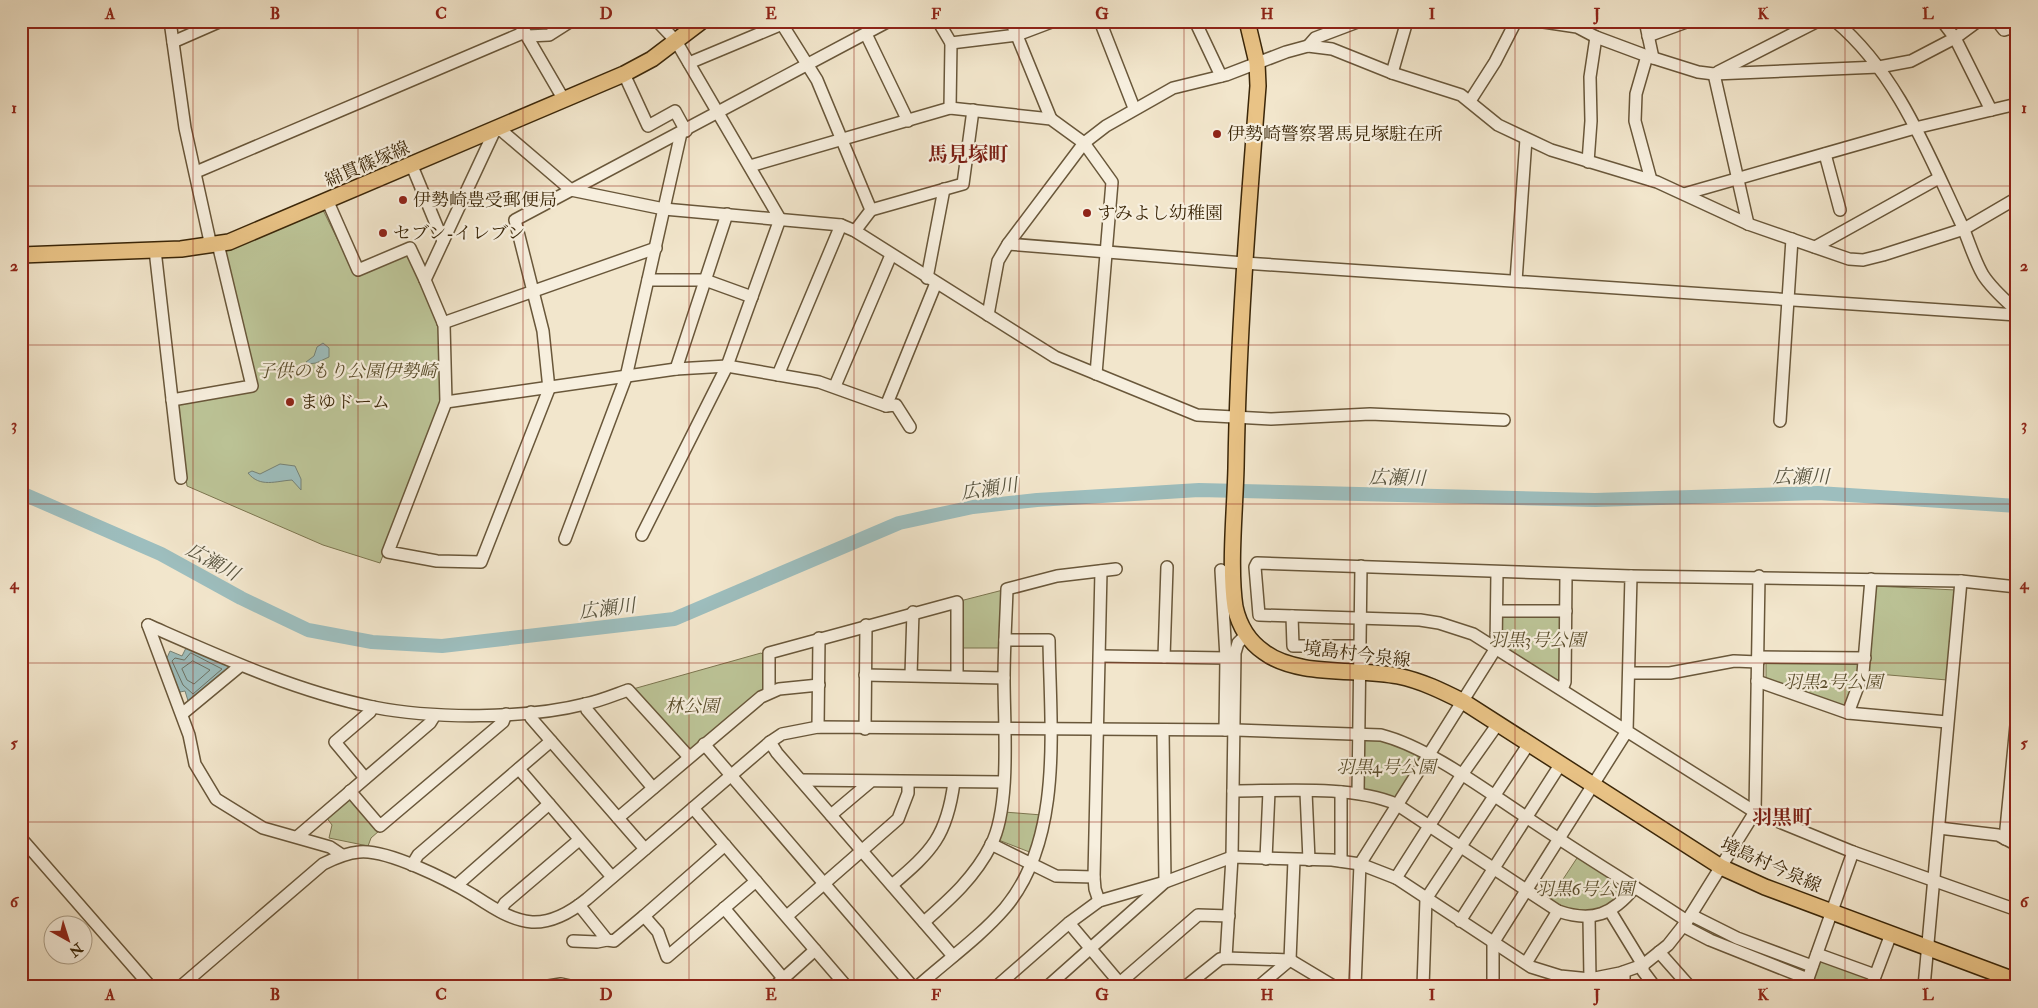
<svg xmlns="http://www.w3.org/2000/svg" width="2038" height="1008" font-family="'IM FELL Double Pica','Noto Serif JP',serif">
	<rect width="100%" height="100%" fill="#f2e6cc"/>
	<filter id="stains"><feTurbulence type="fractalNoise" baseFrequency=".004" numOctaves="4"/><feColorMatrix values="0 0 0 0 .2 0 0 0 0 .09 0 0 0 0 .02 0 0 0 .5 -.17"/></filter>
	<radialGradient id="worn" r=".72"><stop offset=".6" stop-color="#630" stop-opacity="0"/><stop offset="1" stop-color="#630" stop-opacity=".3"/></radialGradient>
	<!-- green -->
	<g fill="#bcc497" stroke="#7c7650">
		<polygon points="323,210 355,275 408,252 442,326 443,404 380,563 323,545 187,486 177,403 254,390 223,251"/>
		<polygon points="1873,586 1956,590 1947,680 1866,673"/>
		<polygon points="1003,590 999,648 962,648 960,601"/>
		<polygon points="1504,615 1559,615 1562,619 1561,677 1557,680 1500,645 1501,618"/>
		<polygon points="761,653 764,655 764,689 692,749 687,749 633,689"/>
		<polygon points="1766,660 1858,662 1861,668 1847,704 1841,707 1766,678"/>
		<polygon points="1367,737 1382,739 1419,753 1421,759 1395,798 1364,791 1361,785 1361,741"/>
		<polygon points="348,799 353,799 379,831 371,838 368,846 329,838 332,825 326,817"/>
		<polygon points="1004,812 1042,815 1032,853 996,839"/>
		<path d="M1581 857 1627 887 1628 891C1614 908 1583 919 1563 909 1558 907 1554 902 1550 899L1577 858Z"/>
		<polygon points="1824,960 1870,978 1867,987 1810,987 1819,962"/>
	</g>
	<!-- water -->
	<g fill="#9dbebe" stroke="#768276">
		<polygon points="323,343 329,348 329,357 316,363 308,364 306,362 314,356 317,347"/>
		<path d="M280 464 295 466 301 479V490L292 480C276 481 260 488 248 473L252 471 260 474Z"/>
		<polygon points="187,646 228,665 230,670 189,704 185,691 180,692 166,660 170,651 182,656"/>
	</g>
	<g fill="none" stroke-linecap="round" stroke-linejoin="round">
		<!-- shore -->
		<g stroke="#6c7264" stroke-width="1">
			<polygon points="191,653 222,669 193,694 183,685 172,661 175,658 184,660"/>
			<polygon points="193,661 210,670 194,684 187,680 182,669"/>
		</g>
		<!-- river -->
		<polyline stroke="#9dbebe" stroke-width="14" points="21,493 161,554 241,598 308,630 372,642 442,646 674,619 899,523 973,507 1037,500 1199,490 1595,500 1818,493 2017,506"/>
		<!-- minor casing -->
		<g stroke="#69573a" stroke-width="14">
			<g id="minor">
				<polyline points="170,21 185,128 211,246"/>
				<polyline points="518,21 564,100"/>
				<polyline points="657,21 676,41 780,219"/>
				<polyline points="780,21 817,80 871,210 855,231"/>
				<polyline points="889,21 515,220 543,331 549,389 481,562 437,561 388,552 446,402 444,325 425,280 495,130 502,131 571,190 664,209 841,225 855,231 1055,357 1197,415 1271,419 1370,414 1504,420"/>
				<polyline points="938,21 951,43 1017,35 1054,21"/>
				<polyline points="1011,21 1051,119"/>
				<polyline points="1100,21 1134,108"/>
				<polyline points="1195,21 1221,76"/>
				<polyline points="1537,21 1577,27 1596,37 1647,56 1698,72 1714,74 1879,67 1911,61 1955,38 1978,21"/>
				<polyline points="1645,21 1653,58"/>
				<path d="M1835 21C1896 72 1926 149 1959 219 1968 237 1973 258 1983 275 1992 289 2005 300 2017 311"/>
				<polyline points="1942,21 1955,38 1991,110"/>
				<polyline points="1997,21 2004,30 2017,26"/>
				<polyline points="866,34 908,121"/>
				<polyline points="528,36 549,35 571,21"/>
				<polyline points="1648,36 1689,21"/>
				<polyline points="173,42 221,21"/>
				<polyline points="1308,46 1315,38 1360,21"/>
				<polyline points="1647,56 1636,94 1635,121 1651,180"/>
				<polyline points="689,63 787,22"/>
				<polyline points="1718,72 1818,21"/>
				<polyline points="1392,73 1407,21"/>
				<polyline points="624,74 648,126 675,111 686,131"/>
				<polyline points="1714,74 1748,224"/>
				<polyline points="1470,101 1495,62 1516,21"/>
				<polyline points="950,108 951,43"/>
				<polyline points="1825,154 1840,210"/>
				<polyline points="1588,162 1591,121 1590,77 1596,37"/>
				<polyline points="412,166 443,241"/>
				<polyline points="750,166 950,108 1051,119 1084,143 1112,182 1096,374"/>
				<polyline points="196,172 525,32"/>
				<polyline points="1684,194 1915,128 2017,104"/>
				<polyline points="328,202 358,270 410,248 425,280"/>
				<polyline points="871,210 963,184 973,110"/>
				<polyline points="1008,244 1244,263 2017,315"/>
				<polyline points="1815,247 1939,178"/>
				<polyline points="155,250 181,478"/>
				<polyline points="927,278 944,189"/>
				<polyline points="648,280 705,280 752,297"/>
				<polyline points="1516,281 1526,139"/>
				<polyline points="988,315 998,261 1008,244 1084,143 1106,126 1173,88 1226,75 1286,52 1308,46 1332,49 1392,73 1461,95 1498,125 1551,150 1657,182 1748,224 1849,259 1863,260 1883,255 1964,229 2017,198"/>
				<polyline points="443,323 656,248"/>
				<polyline points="676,369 727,214"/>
				<polyline points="778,375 841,225"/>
				<polyline points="835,386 891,255"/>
				<polyline points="172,400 252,386 218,244"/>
				<polyline points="446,402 676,369 727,366 819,382 886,406 896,405 910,427"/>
				<polyline points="886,406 936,283"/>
				<polyline points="1780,421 1792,239"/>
				<polyline points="642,535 727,366 780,219"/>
				<polyline points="565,539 626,377 681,133"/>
				<polyline points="1167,567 1164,657 1226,658"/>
				<polyline points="1221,570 1226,658 1225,730"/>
				<polyline points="1631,576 1961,581 2017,587"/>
				<polyline points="1497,611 1566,611"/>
				<polyline points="1292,616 1293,646 1360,646"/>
				<path d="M148 625C221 657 295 691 373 707 433 719 526 719 585 704 600 701 614 695 628 690L689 757"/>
				<polyline points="148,625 189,735 195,764 216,799 263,828 330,847 342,855"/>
				<polyline points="1100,656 1164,657"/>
				<polyline points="1758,657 1865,658"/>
				<polyline points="1629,673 1670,673 1734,661 1758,662"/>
				<polyline points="865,675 1004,678"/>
				<polyline points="911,675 913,612"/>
				<polyline points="1757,681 1848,713 1947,722"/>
				<polyline points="1562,689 1565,682 1566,575"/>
				<polyline points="769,692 769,653 957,602 957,676"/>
				<polyline points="585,704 587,710 653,788"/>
				<polyline points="531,712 531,718 645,849"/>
				<polyline points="1848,713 1863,673 1871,579"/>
				<polyline points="182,714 240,666"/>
				<polyline points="818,727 819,638"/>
				<polyline points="865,729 866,625"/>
				<polyline points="770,742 777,753 953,956"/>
				<polyline points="704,744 913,987"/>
				<polyline points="519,769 612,877"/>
				<polyline points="365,778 335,742 370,712 373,707"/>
				<polyline points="801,780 1003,782"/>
				<polyline points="350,791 380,826 503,722 506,714"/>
				<path d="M1233 791C1281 791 1352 785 1396 804L1558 911C1593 923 1613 914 1635 887"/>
				<polyline points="1306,792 1309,860"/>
				<polyline points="1358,793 1361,566"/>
				<polyline points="693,808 847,987"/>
				<polyline points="831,815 869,783"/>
				<polyline points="618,818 761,697 779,689 819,685"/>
				<polyline points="1939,828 1998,835 2017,845"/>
				<polyline points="297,837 430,723 435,715"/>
				<polyline points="21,838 151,987"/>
				<polyline points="2005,839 2017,715"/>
				<polyline points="991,844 1056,876 1094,877"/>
				<polyline points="1266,859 1269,791"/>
				<polyline points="1341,861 1341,792"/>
				<polyline points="412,865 418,855 551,741"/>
				<polyline points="1396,878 1461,776 1497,725"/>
				<polyline points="457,885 549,804"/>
				<path d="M892 885C932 851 947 836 954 782"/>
				<polyline points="1099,901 1095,889 1094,877 1101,571"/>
				<polyline points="579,905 607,940 614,941 644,916 658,932 667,957 756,881"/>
				<polyline points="724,908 783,978"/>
				<polyline points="500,911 505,903 579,840"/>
				<polyline points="1610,911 1643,965 1643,971 1655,987"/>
				<polyline points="1691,915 1737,938 1812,966"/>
				<polyline points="644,916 725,845"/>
				<polyline points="787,916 898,819 908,793 908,782"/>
				<polyline points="1589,917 1590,979"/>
				<polyline points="1460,921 1560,765"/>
				<path d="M924 922C950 899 975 877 991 845 1011 807 1004 724 1004 680 1004 649 1006 619 1007 589L1057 576 1116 569"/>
				<polyline points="1069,923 1123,987"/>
				<polyline points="1683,926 1710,940 1808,979"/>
				<polyline points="573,941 597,942 607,940"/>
				<polyline points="1659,952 1690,987"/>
				<polyline points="1817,954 1875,975"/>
				<polyline points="1226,958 1232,857 1235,653 1238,643 1246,635"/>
				<polyline points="1526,963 1558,911"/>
				<polyline points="1624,972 1624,987"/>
				<path d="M180 987 323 864C335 858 346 853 359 852 387 849 448 880 473 895 490 906 510 920 532 922 553 923 571 912 587 899L770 742 782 734 818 727 1236 730 1381 735C1428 747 1485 790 1526 817 1579 853 1634 886 1687 921"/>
				<polyline points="542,987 561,984 575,987"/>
				<polyline points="774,987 815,950"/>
				<path d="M917 987C946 961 980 937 1005 908 1064 838 1050 725 1049 640H1005"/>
				<polyline points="996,987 1069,923 1099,901 1165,882 1232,857 1332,860 1360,864 1396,878 1531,967 1560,976 1590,979 1620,973 1643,965 1668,945 1687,921 1755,812 1759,576"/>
				<polyline points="1047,987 1165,882 1163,731"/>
				<polyline points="1115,987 1198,915 1229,916"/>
				<polyline points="1185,987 1220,959 1226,958 1290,960 1335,987"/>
				<polyline points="1258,987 1290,960 1294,860"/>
				<polyline points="1355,987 1360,864 1496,648 1497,572"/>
				<polyline points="1423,987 1426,899 1528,745"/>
				<polyline points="1493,987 1493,943 1627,731 1631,576 1257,563 1255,567 1259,615 1420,620 1439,623 1473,634 1755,812 1853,852 2017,910"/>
				<polyline points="1805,987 1853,852"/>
				<polyline points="1871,987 1891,934"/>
				<polyline points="1924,987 1961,581"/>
			</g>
		</g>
		<!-- major casing -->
		<g stroke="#3b2709" stroke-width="18">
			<g id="major">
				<path d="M1247 21 1257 63 1258 86C1248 213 1238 340 1236 468 1235 510 1229 567 1235 607 1239 625 1248 641 1264 652 1297 677 1357 668 1398 676 1422 681 1442 691 1464 702L1721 867 1765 887 2017 981"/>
				<polyline points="21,255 181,249 229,242 624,74 652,59 702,21"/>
			</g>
		</g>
		<!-- minor -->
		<use href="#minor" stroke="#f7efde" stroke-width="11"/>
		<!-- major -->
		<use href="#major" stroke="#e9c386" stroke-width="15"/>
	</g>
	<!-- grid -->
	<path fill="none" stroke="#8f2418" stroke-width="1" stroke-opacity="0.55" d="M193 21V987M358 21V987M523 21V987M689 21V987M854 21V987M1019 21V987M1184 21V987M1350 21V987M1515 21V987M1680 21V987M1845 21V987M21 186H2017M21 345H2017M21 504H2017M21 663H2017M21 822H2017"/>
	<!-- markers -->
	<g fill="#8f2418" stroke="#f7efde" stroke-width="2">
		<circle cx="1217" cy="134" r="5"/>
		<circle cx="403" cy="200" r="5"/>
		<circle cx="1087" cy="213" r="5"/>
		<circle cx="383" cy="233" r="5"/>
		<circle cx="290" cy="402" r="5"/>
	</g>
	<g text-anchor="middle" stroke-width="4.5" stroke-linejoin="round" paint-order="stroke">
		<!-- poi labels -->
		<g font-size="18" fill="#3b2709" stroke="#f7efde" text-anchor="start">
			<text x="1227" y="140">伊勢崎警察署馬見塚駐在所</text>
			<text x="413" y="206">伊勢崎豊受郵便局</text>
			<text x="1097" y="219">すみよし幼稚園</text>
			<text x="393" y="239">セブン-イレブン</text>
			<text x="300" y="408">まゆドーム</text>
		</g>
		<!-- street labels -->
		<g font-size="18" fill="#3b2709" stroke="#f7efde">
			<text transform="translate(367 164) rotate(-23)" y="6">綿貫篠塚線</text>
			<text transform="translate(1357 654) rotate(7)" y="6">境島村今泉線</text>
			<text transform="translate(1771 865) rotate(24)" y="6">境島村今泉線</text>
		</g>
		<!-- park labels -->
		<g font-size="18" font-style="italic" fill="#5b4e2c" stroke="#f7efde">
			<text x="347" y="377">子供のもり公園伊勢崎</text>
			<text x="1537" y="646">羽黒3号公園</text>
			<text x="1833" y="688">羽黒2号公園</text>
			<text x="692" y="712">林公園</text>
			<text x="1386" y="773">羽黒4号公園</text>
			<text x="1585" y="895">羽黒6号公園</text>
		</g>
		<!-- water labels -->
		<g font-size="19" font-style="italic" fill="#58543f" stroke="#f7efde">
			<text x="1801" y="483">広瀬川</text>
			<text transform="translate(1397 477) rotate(1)" y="7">広瀬川</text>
			<text transform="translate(989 488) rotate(-8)" y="7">広瀬川</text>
			<text transform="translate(213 561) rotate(29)" y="7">広瀬川</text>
			<text transform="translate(607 608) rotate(-7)" y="7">広瀬川</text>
		</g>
		<!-- quarter labels -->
		<g font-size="20" font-weight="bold" fill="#7a1f14" stroke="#f7efde">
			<text x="968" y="161">馬見塚町</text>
			<text x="1782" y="824">羽黒町</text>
		</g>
	</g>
	<!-- margin -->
	<rect width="2038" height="1008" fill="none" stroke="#f2e6cc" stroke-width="55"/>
	<!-- north arrow -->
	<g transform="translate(68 940) rotate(141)"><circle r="24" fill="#f7efde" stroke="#ac9f89"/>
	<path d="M0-4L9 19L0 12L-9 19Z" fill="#8f2418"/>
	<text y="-8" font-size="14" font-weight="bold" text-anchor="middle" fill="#3b2709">N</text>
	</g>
	<rect x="28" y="28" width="1982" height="952" fill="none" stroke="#8f2418" stroke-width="2"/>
	<g font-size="16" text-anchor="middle" font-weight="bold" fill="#8f2418">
		<text x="110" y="19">A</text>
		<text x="275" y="19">B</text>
		<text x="441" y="19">C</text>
		<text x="606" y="19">D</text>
		<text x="771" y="19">E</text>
		<text x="936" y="19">F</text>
		<text x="1102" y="19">G</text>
		<text x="1267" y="19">H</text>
		<text x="1432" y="19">I</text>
		<text x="1597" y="19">J</text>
		<text x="1763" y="19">K</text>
		<text x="1928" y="19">L</text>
		<text x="14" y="113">1</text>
		<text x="2024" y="113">1</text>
		<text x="14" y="271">2</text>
		<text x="2024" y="271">2</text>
		<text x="14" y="430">3</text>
		<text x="2024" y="430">3</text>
		<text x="14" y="589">4</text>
		<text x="2024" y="589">4</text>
		<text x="14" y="748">5</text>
		<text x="2024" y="748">5</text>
		<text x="14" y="907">6</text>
		<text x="2024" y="907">6</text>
		<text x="110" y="1000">A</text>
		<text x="275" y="1000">B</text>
		<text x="441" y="1000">C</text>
		<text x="606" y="1000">D</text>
		<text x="771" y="1000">E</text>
		<text x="936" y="1000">F</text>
		<text x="1102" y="1000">G</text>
		<text x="1267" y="1000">H</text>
		<text x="1432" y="1000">I</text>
		<text x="1597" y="1000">J</text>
		<text x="1763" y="1000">K</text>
		<text x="1928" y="1000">L</text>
	</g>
	<rect width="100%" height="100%" filter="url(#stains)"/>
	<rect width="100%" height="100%" fill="url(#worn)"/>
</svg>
